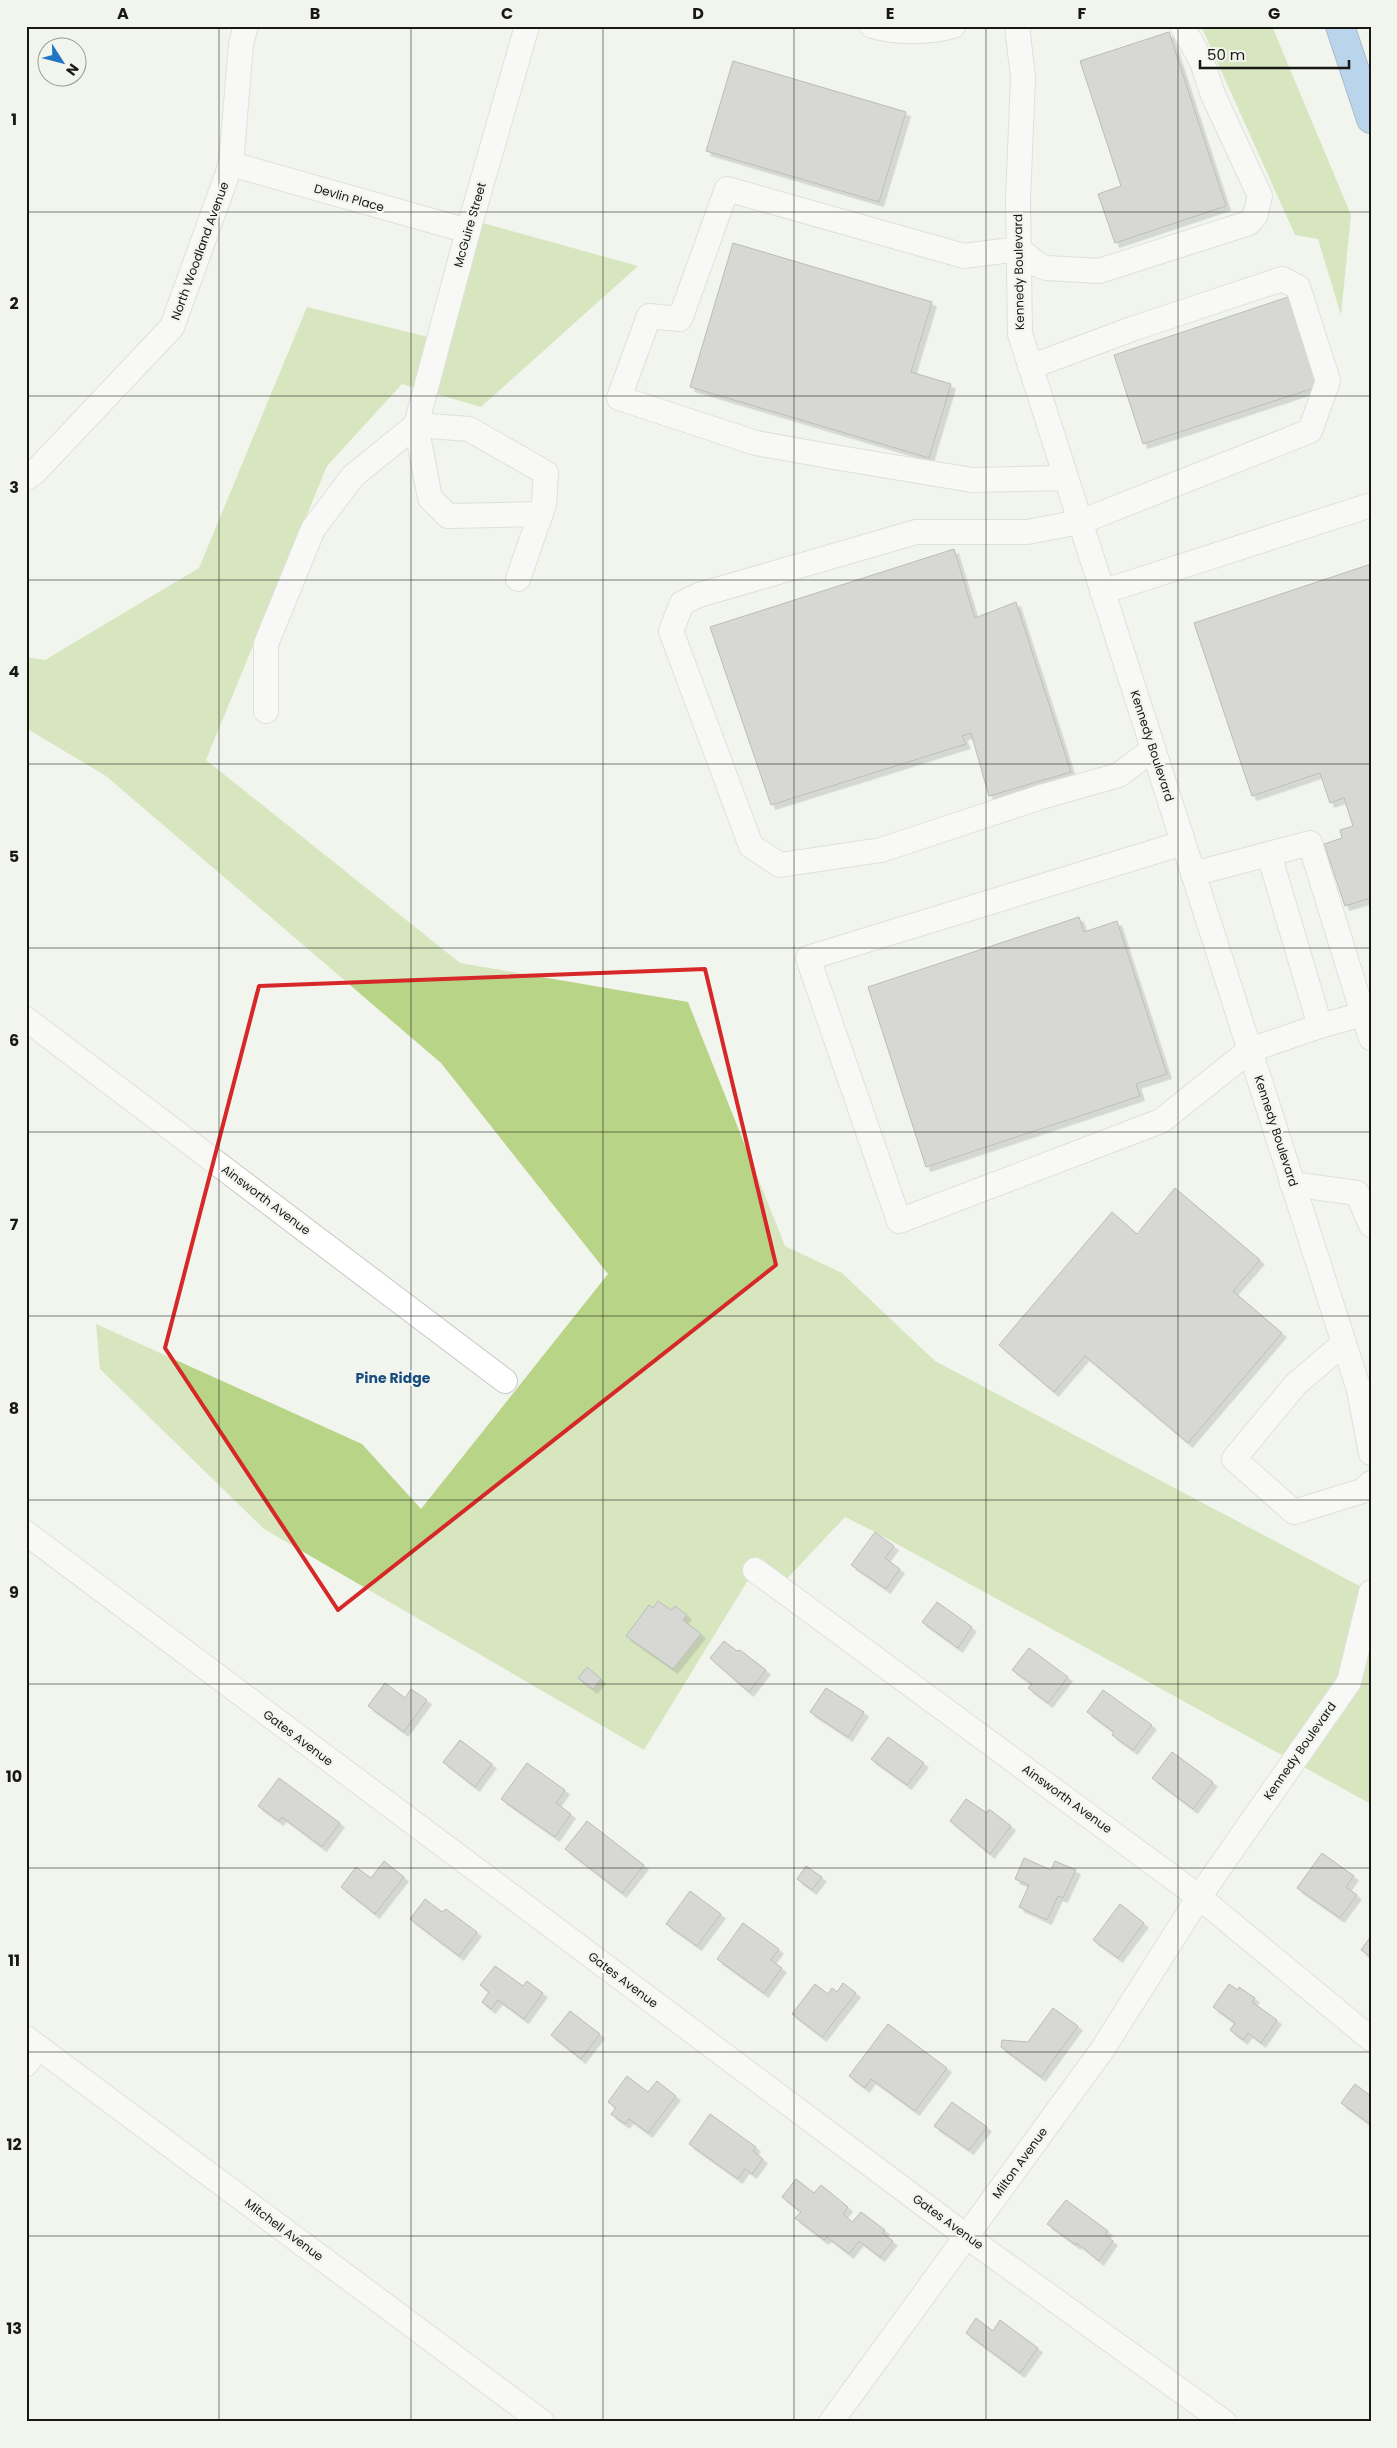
<svg xmlns="http://www.w3.org/2000/svg" width="1397" height="2448" font-family="Poppins,sans-serif">
	<defs>
		<filter id="shadow"><feDropShadow dx="4.5" dy="4.5" stdDeviation="0" flood-color="#0004"/></filter>
	</defs>
	<rect width="100%" height="100%" fill="#f2f4ee"/>
	<!-- green -->
	<g fill="#b8d486">
		<polygon points="1201,26 1272,26 1351,215 1341,315 1318,239 1295,235"/>
		<polygon points="468,219 638,266 481,407 402,384 327,466 206,760 460,963 688,1002 785,1246 842,1273 935,1361 1371,1592 1371,1804 875,1532 845,1517 782,1584 756,1567 644,1750 264,1529 100,1369 96,1324 362,1444 421,1509 608,1274 441,1063 106,776 26,728 26,657 45,660 199,568 307,307 432,338"/>
	</g>
	<!-- building -->
	<g fill="#b5b7b2" stroke="#777974" filter="url(#shadow)">
		<polygon points="1169,32 1226,206 1115,243 1098,194 1121,186 1080,61"/>
		<polygon points="733,61 906,112 879,202 706,151"/>
		<polygon points="733,243 932,302 911,372 951,384 929,458 690,387"/>
		<polygon points="1288,297 1317,387 1143,444 1114,355"/>
		<polygon points="954,549 975,618 1016,602 1071,772 989,796 971,733 962,736 966,744 771,805 710,627"/>
		<polygon points="1371,564 1371,898 1345,906 1324,844 1342,838 1340,830 1353,826 1344,798 1330,803 1320,773 1252,796 1194,623"/>
		<polygon points="1079,917 1084,932 1117,921 1167,1074 1136,1084 1140,1096 926,1167 868,987"/>
		<polygon points="1175,1188 1260,1260 1233,1291 1282,1333 1188,1443 1085,1356 1054,1392 999,1345 1112,1212 1137,1234"/>
		<polygon points="875,1532 894,1546 885,1558 900,1569 886,1589 851,1565"/>
		<polygon points="658,1601 671,1610 675,1606 687,1615 683,1620 701,1634 673,1669 626,1636 649,1605 653,1608"/>
		<polygon points="937,1602 972,1627 958,1648 922,1622"/>
		<polygon points="724,1641 737,1651 740,1650 766,1670 749,1692 710,1658"/>
		<polygon points="1029,1648 1068,1677 1048,1703 1028,1688 1032,1684 1012,1670"/>
		<polygon points="587,1667 601,1679 593,1689 578,1678"/>
		<polygon points="385,1683 405,1698 411,1689 427,1700 404,1732 368,1706"/>
		<polygon points="826,1688 864,1712 848,1737 810,1712"/>
		<polygon points="1103,1690 1152,1725 1133,1750 1112,1735 1114,1732 1087,1712"/>
		<polygon points="888,1737 924,1763 907,1785 871,1759"/>
		<polygon points="460,1740 492,1764 475,1787 443,1762"/>
		<polygon points="1172,1752 1213,1782 1193,1809 1152,1778"/>
		<polygon points="527,1763 565,1790 556,1803 571,1814 555,1837 501,1799"/>
		<polygon points="279,1778 340,1823 322,1847 282,1817 279,1821 258,1806"/>
		<polygon points="966,1799 987,1813 989,1809 1011,1826 990,1854 950,1821"/>
		<polygon points="587,1821 644,1865 622,1893 565,1849"/>
		<polygon points="1322,1853 1354,1876 1346,1887 1357,1895 1340,1918 1297,1888"/>
		<polygon points="1024,1858 1051,1870 1055,1861 1076,1870 1063,1898 1058,1896 1047,1920 1019,1907 1029,1885 1015,1879"/>
		<polygon points="384,1861 404,1877 375,1914 341,1887 356,1867 371,1878"/>
		<polygon points="806,1866 822,1877 812,1890 797,1879"/>
		<polygon points="690,1891 721,1914 697,1946 666,1924"/>
		<polygon points="425,1899 442,1912 446,1909 477,1932 459,1956 410,1919"/>
		<polygon points="1120,1904 1144,1923 1118,1958 1093,1940"/>
		<polygon points="743,1923 779,1949 771,1960 782,1968 764,1993 717,1959"/>
		<polygon points="1371,1936 1371,1957 1361,1950"/>
		<polygon points="495,1966 523,1986 527,1981 543,1993 524,2019 498,2000 491,2009 482,2002 489,1992 480,1985"/>
		<polygon points="843,1983 856,1993 822,2037 792,2014 815,1984 828,1994 832,1988 837,1992"/>
		<polygon points="1229,1984 1238,1990 1239,1987 1255,1998 1252,2002 1277,2020 1261,2043 1248,2033 1243,2040 1230,2030 1235,2023 1213,2007"/>
		<polygon points="1053,2008 1078,2026 1041,2077 1001,2047 1002,2040 1028,2042"/>
		<polygon points="570,2011 600,2034 581,2059 551,2035"/>
		<polygon points="888,2024 947,2068 915,2111 871,2079 865,2088 849,2076"/>
		<polygon points="627,2076 648,2092 657,2081 676,2096 648,2133 629,2119 625,2124 611,2114 616,2108 608,2102"/>
		<polygon points="1355,2084 1371,2096 1371,2125 1341,2103"/>
		<polygon points="952,2102 987,2127 969,2150 934,2126"/>
		<polygon points="710,2114 756,2147 753,2151 763,2159 752,2174 745,2169 738,2179 689,2144"/>
		<polygon points="796,2179 814,2193 821,2185 848,2207 843,2214 852,2222 861,2212 885,2230 882,2233 893,2241 880,2257 859,2241 849,2254 827,2237 824,2240 795,2218 801,2212 782,2197"/>
		<polygon points="1066,2200 1108,2231 1105,2235 1113,2241 1099,2261 1077,2243 1076,2245 1047,2224"/>
		<polygon points="976,2318 993,2331 1000,2320 1038,2348 1020,2373 966,2333"/>
	</g>
	<g fill="none" stroke-linecap="round" stroke-linejoin="round">
		<!-- minor casing -->
		<g stroke="#c7c9c4" stroke-width="26">
			<g id="minor">
				<polyline points="527,26 468,231 416,425 430,498 448,516 541,514"/>
				<path d="M872 26C897 33 928 33 953 26"/>
				<polyline points="1017,26 1023,77 1018,200 1020,334 1359,1390 1371,1453"/>
				<polyline points="231,164 468,231"/>
				<polyline points="1030,367 1132,329 1282,279 1298,287 1328,381 1310,431 1080,522 1027,532 916,532 699,595 682,603 671,631 751,846 780,865 881,850 1041,797 1119,775 1153,749"/>
				<polyline points="26,478 34,473 172,327 231,164 241,44 246,26"/>
				<polyline points="1066,478 972,480 834,457 756,443 619,398 649,316 680,319 727,189 964,256 1019,249 1038,265 1047,268 1099,271 1249,223 1255,216 1260,196 1213,95 1202,62 1182,26"/>
				<polyline points="1102,592 1371,505"/>
				<polyline points="266,711 266,644 313,529 353,476 416,425 469,429 546,473 544,504 518,579"/>
				<polyline points="1183,843 808,958 899,1221 1161,1121 1250,1050 1320,1026"/>
				<polyline points="1193,874 1310,843 1363,1014 1320,1026 1269,854"/>
				<polyline points="1363,1014 1371,1038"/>
				<polyline points="26,1019 505,1381"/>
				<polyline points="1292,1184 1357,1193 1371,1225"/>
				<polyline points="1344,1343 1295,1385 1234,1459 1294,1512 1362,1491 1371,1483"/>
				<polyline points="26,1533 966,2236 1224,2422"/>
				<polyline points="755,1570 1199,1897 1371,2039"/>
				<polyline points="26,2038 542,2422"/>
				<polyline points="26,2064 38,2047"/>
				<polyline points="831,2422 1102,2050 1199,1897 1349,1682 1371,1592"/>
			</g>
		</g>
		<!-- highway casing -->
		<g stroke="#55789e" stroke-width="30">
			<polyline id="highway" points="1340,26 1371,119"/>
		</g>
		<!-- minor -->
		<use href="#minor" stroke="#fff" stroke-width="24"/>
		<!-- highway -->
		<use href="#highway" stroke="#76ade8" stroke-width="28"/>
	</g>
	<!-- marked area -->
	<path d="M0 0H1397V2448H0ZM705 969 776 1265 338 1610 165 1348 259 986Z" fill="#f2f4ee" fill-opacity=".55" fill-rule="evenodd"/>
	<path fill="none" stroke="#d62828" stroke-width="4" stroke-linejoin="round" d="M705 969 776 1265 338 1610 165 1348 259 986Z"/>
	<!-- grid -->
	<path fill="none" stroke="#171715" stroke-width="1" stroke-opacity="0.55" d="M219 26V2422M411 26V2422M603 26V2422M794 26V2422M986 26V2422M1178 26V2422M26 212H1371M26 396H1371M26 580H1371M26 764H1371M26 948H1371M26 1132H1371M26 1316H1371M26 1500H1371M26 1684H1371M26 1868H1371M26 2052H1371M26 2236H1371"/>
	<g text-anchor="middle" stroke-width="4.5" stroke-linejoin="round" paint-order="stroke">
		<!-- street labels -->
		<g font-size="12" fill="#171715" stroke="#f2f4ee">
			<text transform="translate(349 198) rotate(16)" y="4">Devlin Place</text>
			<text transform="translate(470 225) rotate(-74)" y="4">McGuire Street</text>
			<text transform="translate(200 251) rotate(-70)" y="4">North Woodland Avenue</text>
			<text transform="translate(1019 272) rotate(-91)" y="4">Kennedy Boulevard</text>
			<text transform="translate(1152 746) rotate(72)" y="4">Kennedy Boulevard</text>
			<text transform="translate(1276 1131) rotate(72)" y="4">Kennedy Boulevard</text>
			<text transform="translate(266 1200) rotate(37)" y="4">Ainsworth Avenue</text>
			<text transform="translate(298 1738) rotate(37)" y="4">Gates Avenue</text>
			<text transform="translate(1300 1751) rotate(-55)" y="4">Kennedy Boulevard</text>
			<text transform="translate(1067 1799) rotate(36)" y="4">Ainsworth Avenue</text>
			<text transform="translate(623 1980) rotate(37)" y="4">Gates Avenue</text>
			<text transform="translate(1020 2163) rotate(-54)" y="4">Milton Avenue</text>
			<text transform="translate(948 2222) rotate(36)" y="4">Gates Avenue</text>
			<text transform="translate(284 2230) rotate(37)" y="4">Mitchell Avenue</text>
		</g>
		<!-- neighbourhood labels -->
		<g font-size="14" font-weight="bold" fill="#184c7e" stroke="#f2f4ee">
			<text x="393" y="1383">Pine Ridge</text>
		</g>
	</g>
	<!-- border -->
	<rect width="1397" height="2448" fill="none" stroke="#f2f4ee" stroke-width="55"/>
	<!-- north arrow -->
	<g transform="translate(62 62) rotate(126)"><circle r="24" fill="#f2f4ee" stroke="#9a9c97"/>
	<path d="M0-4L9 19L0 12L-9 19Z" fill="#2076c4"/>
	<text y="-8" font-size="14" font-weight="bold" text-anchor="middle" fill="#171715">N</text>
	</g>
	<!-- scale -->
	<path d="M1200 60v8h149v-8" fill="none" stroke="#171715" stroke-width="2.5"/>
	<text x="1207" y="60" font-size="15" fill="#171715" stroke="#f2f4ee" stroke-width="4" paint-order="stroke">50 m</text>
	<rect x="28" y="28" width="1342" height="2392" fill="none" stroke="#171715" stroke-width="2"/>
	<g font-size="16" text-anchor="middle" font-weight="bold" fill="#171715">
		<text x="123" y="19">A</text>
		<text x="315" y="19">B</text>
		<text x="507" y="19">C</text>
		<text x="698" y="19">D</text>
		<text x="890" y="19">E</text>
		<text x="1082" y="19">F</text>
		<text x="1274" y="19">G</text>
		<text x="14" y="125">1</text>
		<text x="14" y="309">2</text>
		<text x="14" y="493">3</text>
		<text x="14" y="677">4</text>
		<text x="14" y="862">5</text>
		<text x="14" y="1046">6</text>
		<text x="14" y="1230">7</text>
		<text x="14" y="1414">8</text>
		<text x="14" y="1598">9</text>
		<text x="14" y="1782">10</text>
		<text x="14" y="1966">11</text>
		<text x="14" y="2150">12</text>
		<text x="14" y="2334">13</text>
	</g>
</svg>
